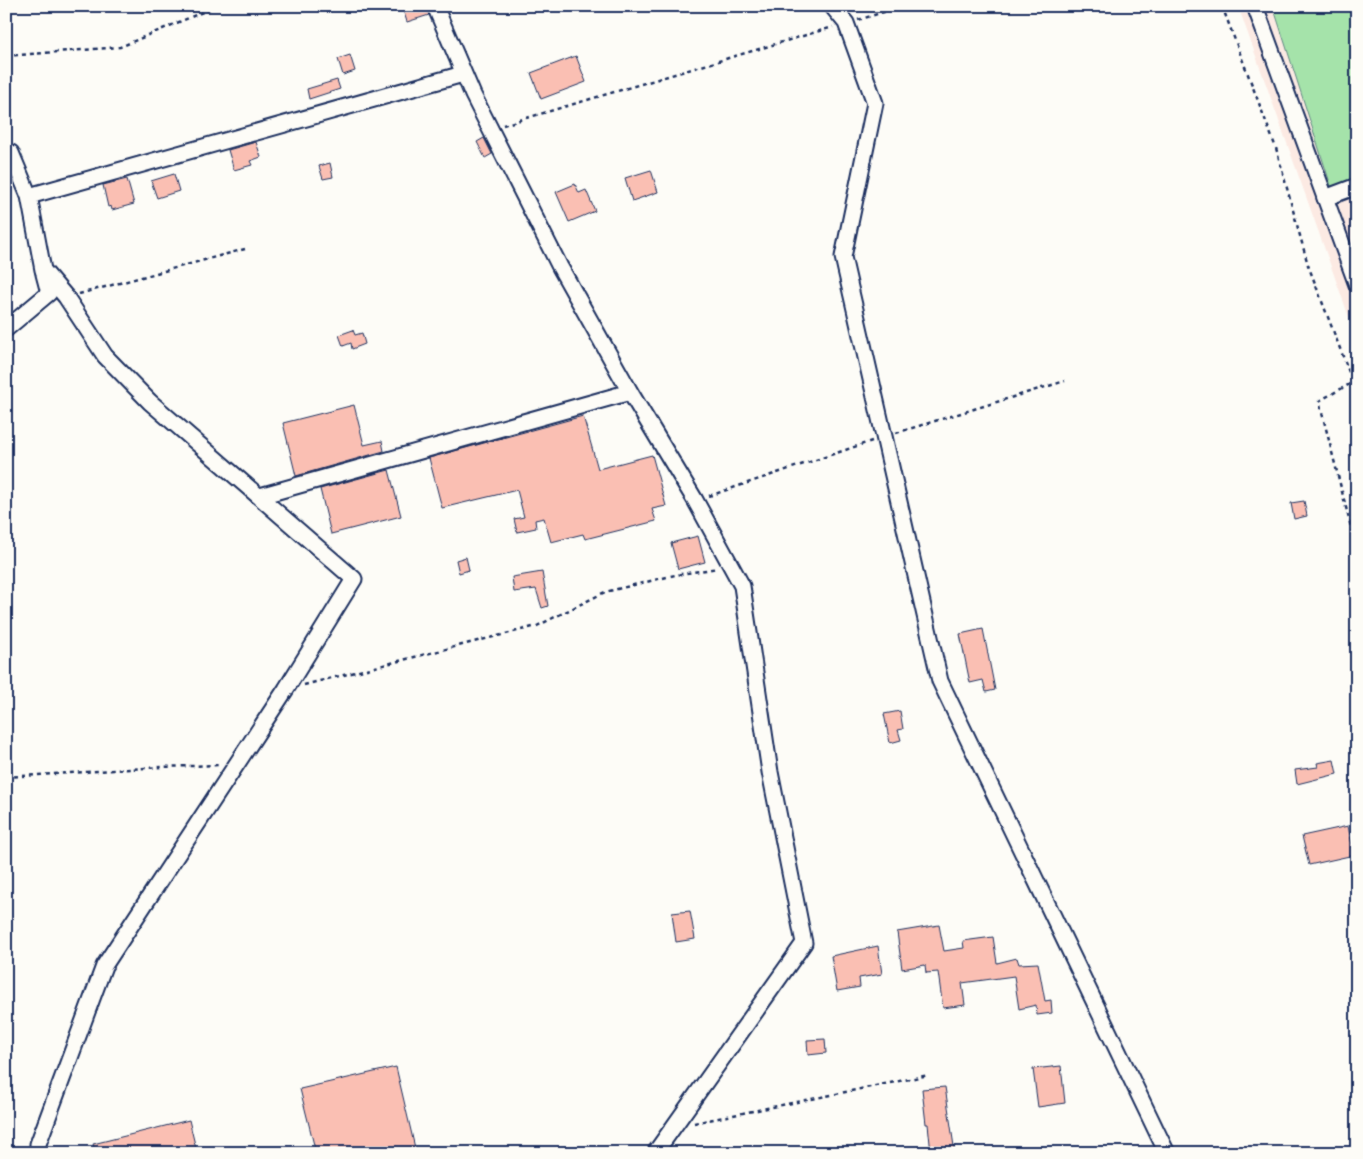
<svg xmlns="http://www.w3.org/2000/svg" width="1363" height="1159" font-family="Delius,sans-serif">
	<rect width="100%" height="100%" fill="#fdfcf7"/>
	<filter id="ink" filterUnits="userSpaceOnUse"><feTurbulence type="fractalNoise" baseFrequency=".02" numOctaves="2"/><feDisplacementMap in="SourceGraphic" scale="10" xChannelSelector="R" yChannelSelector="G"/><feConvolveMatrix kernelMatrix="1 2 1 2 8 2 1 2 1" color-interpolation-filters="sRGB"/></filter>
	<g filter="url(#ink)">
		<!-- built -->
		<polygon fill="#fceae3" points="1238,6 1357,6 1357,334 1354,331"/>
		<!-- green -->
		<polygon fill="#a5e3aa" stroke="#608984" points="1273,6 1357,6 1357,182 1333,192"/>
		<!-- building -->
		<g fill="#fabfb3" stroke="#1b2f5e">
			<polygon points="402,6 426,6 429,15 407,22"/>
			<polygon points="350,55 355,71 343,75 338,59"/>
			<polygon points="576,56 586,82 541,99 531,73"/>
			<polygon points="337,80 340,89 309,99 307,89"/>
			<polygon points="484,138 492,154 485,158 477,142"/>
			<polygon points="256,142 261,157 250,161 252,165 234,170 228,150"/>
			<polygon points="330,163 333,177 323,179 319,166"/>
			<polygon points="651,170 658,192 632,201 625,178"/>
			<polygon points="174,174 179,191 157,198 151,181"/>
			<polygon points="127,179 134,204 112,210 111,206 108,207 103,185"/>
			<polygon points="575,184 579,193 586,190 595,211 569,222 556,192"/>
			<polygon points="353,330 355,335 362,333 365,344 352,349 351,343 343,346 339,335"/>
			<polygon points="354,405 364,445 382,441 384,451 296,476 283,423"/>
			<polygon points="583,416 598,469 652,455 666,506 652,509 656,521 585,539 583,534 551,542 544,518 535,520 536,528 517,532 514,519 524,517 517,490 442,508 429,458"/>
			<polygon points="389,470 401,516 331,534 320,489"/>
			<polygon points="1304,501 1307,516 1294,519 1291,503"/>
			<polygon points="698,536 705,562 678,569 671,543"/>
			<polygon points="466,557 469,570 459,573 456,560"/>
			<polygon points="542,572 548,606 542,608 536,589 514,592 512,577"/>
			<polygon points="983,629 995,690 986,692 983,680 970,683 960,634"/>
			<polygon points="900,711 903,729 898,730 901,740 890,743 884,714"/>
			<polygon points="1334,760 1337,774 1297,784 1295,770 1318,767 1317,763"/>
			<polygon points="1348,826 1354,855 1309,865 1302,836"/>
			<polygon points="690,911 695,939 676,942 672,913"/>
			<polygon points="939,925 944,951 964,948 963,941 993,937 997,963 1017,958 1019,964 1038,963 1045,1001 1051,1000 1052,1013 1037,1015 1036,1005 1019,1009 1014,976 962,983 965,1005 943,1008 938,972 926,973 925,965 902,969 897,932"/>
			<polygon points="878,946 882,974 859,978 860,987 837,991 831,956"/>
			<polygon points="825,1039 826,1053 808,1055 807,1040"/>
			<polygon points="1061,1066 1065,1103 1038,1107 1033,1069"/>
			<polygon points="396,1067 415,1148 397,1153 316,1153 300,1089"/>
			<polygon points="945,1087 955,1153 931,1153 928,1124 926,1124 922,1089"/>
			<polygon points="189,1120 197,1153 96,1153 93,1144"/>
		</g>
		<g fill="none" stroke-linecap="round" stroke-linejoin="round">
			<!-- minor casing -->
			<g stroke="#1b2f5e" stroke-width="19">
				<g id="minor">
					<polyline points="435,6 473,95 560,267 630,392 695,500 742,586 770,772 804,943 655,1153"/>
					<polyline points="832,6 846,23 875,103 843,257 940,681 1167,1153"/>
					<polyline points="1255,6 1357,285"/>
					<polyline points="6,153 11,153 29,196 43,270 66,297 105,356 150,402 354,579 286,689 104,966 38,1144 38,1153"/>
					<polyline points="29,196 463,74"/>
					<polyline points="1325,198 1357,186"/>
					<polyline points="6,329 49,293 44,274"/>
					<polyline points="260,496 630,392"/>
				</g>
			</g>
			<!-- path -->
			<g stroke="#1b2f5e" stroke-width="2.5" stroke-dasharray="4 4" stroke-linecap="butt">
				<polyline points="1222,6 1276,148 1308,265 1357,393"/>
				<polyline points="858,20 903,6"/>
				<polyline points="6,56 120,47 217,6"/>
				<polyline points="503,125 833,27"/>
				<polyline points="79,294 245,249"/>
				<polyline points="1357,380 1319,401 1355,543 1357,570"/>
				<polyline points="896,433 1065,381"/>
				<polyline points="709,496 872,441"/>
				<polyline points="304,685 537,626 605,592 675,575 718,568"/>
				<polyline points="6,777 162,767 219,765"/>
				<polyline points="694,1123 929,1075"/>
			</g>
			<!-- minor -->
			<use href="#minor" stroke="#fdfcf7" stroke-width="15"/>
		</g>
	</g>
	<!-- margin -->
	<rect width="1363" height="1159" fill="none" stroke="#fdfcf7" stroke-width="25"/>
	<rect x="12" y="12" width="1338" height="1134" fill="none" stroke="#1b2f5e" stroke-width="2" filter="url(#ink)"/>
</svg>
